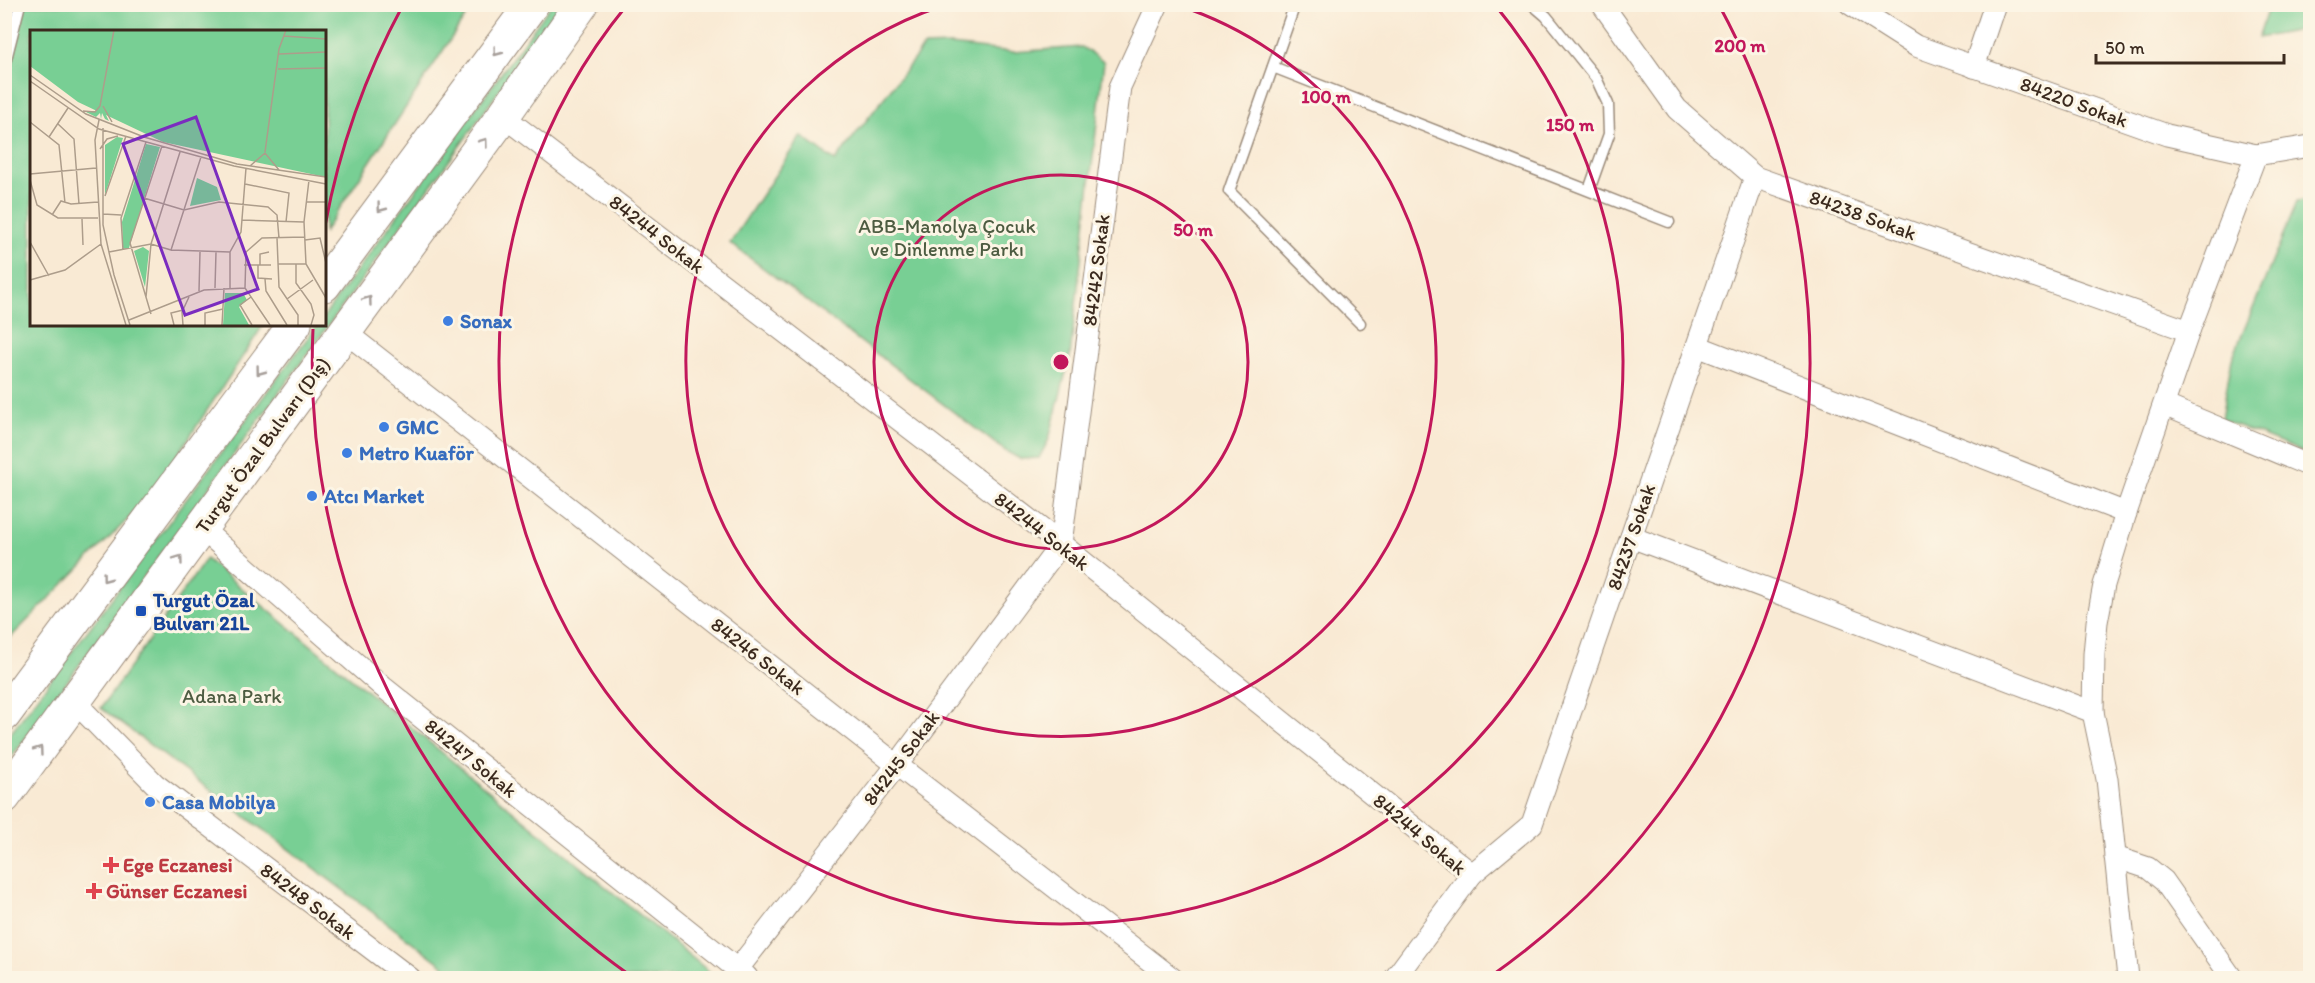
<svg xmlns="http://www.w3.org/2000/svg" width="2315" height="983" font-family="Itim,sans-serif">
	<rect width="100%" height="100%" fill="#fcf5e5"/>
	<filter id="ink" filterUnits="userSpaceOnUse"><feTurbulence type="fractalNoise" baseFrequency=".0167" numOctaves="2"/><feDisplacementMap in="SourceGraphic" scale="12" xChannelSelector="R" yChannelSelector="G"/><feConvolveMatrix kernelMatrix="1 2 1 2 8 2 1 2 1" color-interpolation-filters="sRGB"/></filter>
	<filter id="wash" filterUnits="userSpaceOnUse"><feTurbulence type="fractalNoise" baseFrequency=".008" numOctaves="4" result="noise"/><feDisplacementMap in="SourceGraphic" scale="24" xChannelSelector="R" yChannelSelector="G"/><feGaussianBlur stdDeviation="1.35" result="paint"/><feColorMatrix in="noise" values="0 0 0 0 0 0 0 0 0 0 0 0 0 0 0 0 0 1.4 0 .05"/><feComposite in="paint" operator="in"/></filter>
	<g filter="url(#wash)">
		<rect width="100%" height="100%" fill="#f9ead4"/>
		<!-- green -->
		<g fill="#78cf94" stroke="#5a7c59" stroke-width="1.5">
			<polygon points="5,5 473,5 324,232 324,32 32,32 32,324 264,324 150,497 5,643"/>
			<polygon points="551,5 560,5 449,161 5,766 4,742 318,324 324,324 324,316"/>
			<polygon points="2269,5 2310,5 2310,28 2258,38"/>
			<polygon points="951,45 1013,52 1082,47 1104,62 1070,356 1049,439 1039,458 1020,459 1004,450 730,243 801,136 835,161 924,46"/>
			<polygon points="2310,200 2310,455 2221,419 2232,359 2297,202"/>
			<polygon points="206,559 717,978 460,978 101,708"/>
		</g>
	</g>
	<g filter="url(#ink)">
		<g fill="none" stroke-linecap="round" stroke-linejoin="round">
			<!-- service casing -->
			<g stroke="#9a8a79" stroke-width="13">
				<g id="service">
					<polyline points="1295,4 1229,191 1360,323"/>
					<polyline points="1532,4 1546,16 1596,78 1608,104 1609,134 1589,190"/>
					<polyline points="4,67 20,4"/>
					<polyline points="1273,67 1669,222"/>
				</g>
			</g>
			<!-- minor casing -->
			<g stroke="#9a8a79" stroke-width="23">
				<g id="minor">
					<polyline points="1602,4 1677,109 1755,177 2189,331"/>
					<polyline points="1850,4 1916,46 2167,135 2256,155 2310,146"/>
					<polyline points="1974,67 1995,4"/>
					<polyline points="503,116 1061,544 1472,874 1395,978"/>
					<polyline points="345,332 897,765 1172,978"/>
					<polyline points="1697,346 2126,513"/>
					<polyline points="2164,405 2310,466"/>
					<polyline points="201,528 383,687 747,977"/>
					<polyline points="1631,537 2093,712"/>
					<polyline points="74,701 155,784 410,978"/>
					<polyline points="2115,857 2148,868 2164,881 2232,978"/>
					<polyline points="1472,874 1532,824 1755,177"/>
					<polyline points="737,970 897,765 1061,544 1120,87 1158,4"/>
					<polyline points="2128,978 2107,779 2093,712 2094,654 2097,622 2104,585 2126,513 2189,331 2256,155"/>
				</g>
			</g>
			<!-- primary casing -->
			<g stroke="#9a8a79" stroke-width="35">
				<g id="primary">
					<polyline points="324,285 532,4"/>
					<polyline points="4,715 295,324"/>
					<polyline points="4,797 503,116 582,4"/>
				</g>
			</g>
			<!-- service -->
			<use href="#service" stroke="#fff" stroke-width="10"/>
			<!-- minor -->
			<use href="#minor" stroke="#fff" stroke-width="21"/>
			<!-- primary -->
			<use href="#primary" stroke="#fff" stroke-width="33"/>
		</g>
		<!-- one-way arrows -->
		<defs><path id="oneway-chevron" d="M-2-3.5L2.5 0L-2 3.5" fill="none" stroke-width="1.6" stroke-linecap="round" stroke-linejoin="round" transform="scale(1.5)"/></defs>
		<g stroke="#a79f9a">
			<use href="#oneway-chevron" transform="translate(497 52) rotate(127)"/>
			<use href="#oneway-chevron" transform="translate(484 142) rotate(-54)"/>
			<use href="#oneway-chevron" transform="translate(381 208) rotate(127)"/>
			<use href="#oneway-chevron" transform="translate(368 300) rotate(-54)"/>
			<use href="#oneway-chevron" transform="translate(260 371) rotate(127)"/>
			<use href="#oneway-chevron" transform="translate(179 559) rotate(-54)"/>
			<use href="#oneway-chevron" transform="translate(106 578) rotate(127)"/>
			<use href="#oneway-chevron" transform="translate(39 750) rotate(-54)"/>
		</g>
	</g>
	<!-- distance rings -->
	<g fill="none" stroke="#c2185b" stroke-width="3">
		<circle cx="1061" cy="362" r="187"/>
		<path d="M1177 5A375 375 0 1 1 945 5"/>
		<path d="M1495 5A562 562 0 1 1 627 5"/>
		<path d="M631 976A749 749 0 0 1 313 329M325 226A749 749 0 0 1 403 5M1719 5A749 749 0 0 1 1491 976"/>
	</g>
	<!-- markers -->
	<g fill="#3f7fe0" stroke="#fcf5e5" stroke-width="2">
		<circle cx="448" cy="321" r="6"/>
		<circle cx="384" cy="427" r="6"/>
		<circle cx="347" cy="453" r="6"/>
		<circle cx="312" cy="496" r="6"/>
		<circle cx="150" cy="802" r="6"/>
	</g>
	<rect fill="#1a4fb4" stroke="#fcf5e5" stroke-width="2" x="135" y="605" width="12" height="12" rx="3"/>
	<g fill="#e0444e" stroke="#fcf5e5" stroke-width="2">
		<path d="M108 856h6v6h6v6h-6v6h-6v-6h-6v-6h6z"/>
		<path d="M91 882h6v6h6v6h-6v6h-6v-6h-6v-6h6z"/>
	</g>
	<g text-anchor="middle" stroke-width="6" stroke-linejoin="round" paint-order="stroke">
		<!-- street labels -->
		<g font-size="20" fill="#3b2a1e" stroke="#fcf5e5">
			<text transform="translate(2074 102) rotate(20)" y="7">84220 Sokak</text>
			<text transform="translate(1863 215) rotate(20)" y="7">84238 Sokak</text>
			<text transform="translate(657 234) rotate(38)" y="7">84244 Sokak</text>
			<text transform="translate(1096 270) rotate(-83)" y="7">84242 Sokak</text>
			<text transform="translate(262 445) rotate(-54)" y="7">Turgut Özal Bulvarı (Dış)</text>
			<text transform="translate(1042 531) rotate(38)" y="7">84244 Sokak</text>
			<text transform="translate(1631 537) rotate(-71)" y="7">84237 Sokak</text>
			<text transform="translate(758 656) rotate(38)" y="7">84246 Sokak</text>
			<text transform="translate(471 758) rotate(39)" y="7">84247 Sokak</text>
			<text transform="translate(901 758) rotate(-53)" y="7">84245 Sokak</text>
			<text transform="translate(1420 834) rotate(40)" y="7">84244 Sokak</text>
			<text transform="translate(308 901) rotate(37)" y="7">84248 Sokak</text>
		</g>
		<!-- park labels -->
		<g font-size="20" fill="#4d5c41" stroke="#fcf5e5">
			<text x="947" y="233">ABB-Manolya Çocuk<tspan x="947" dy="23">ve Dinlenme Parkı</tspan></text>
			<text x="232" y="703">Adana Park</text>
		</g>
		<!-- shop labels -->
		<g font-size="20" font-weight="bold" fill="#366cbe" stroke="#fcf5e5" text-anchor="start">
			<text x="460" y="328">Sonax</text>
			<text x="396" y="434">GMC</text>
			<text x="359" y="460">Metro Kuaför</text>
			<text x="324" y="503">Atcı Market</text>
			<text x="162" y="809">Casa Mobilya</text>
		</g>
		<!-- transit labels -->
		<g font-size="20" font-weight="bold" fill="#164399" stroke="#fcf5e5" text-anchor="start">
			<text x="153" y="607">Turgut Özal<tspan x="153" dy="23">Bulvarı 21L</tspan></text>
		</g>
		<!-- health labels -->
		<g font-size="20" font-weight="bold" fill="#be3a42" stroke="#fcf5e5" text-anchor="start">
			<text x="123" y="872">Ege Eczanesi</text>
			<text x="106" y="898">Günser Eczanesi</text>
		</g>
	</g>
	<!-- overview -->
	<g transform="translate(30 30)">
		<rect width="296" height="296" fill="#f9ead4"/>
		<path d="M0 0H295V147L133 112 76 85 79 91 75 89 72 83 71 89 70 83 66 87 56 82 67 81 48 72 0 36ZM87 107 93 108 75 165V115ZM116 114 130 117 99 218 93 219 92 192ZM167 148 187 157 191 170 160 176ZM113 217 119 221 115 257 104 221ZM195 263H213L217 270 209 277 219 295H193Z" fill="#78cf94"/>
		<path fill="none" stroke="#ad9d8b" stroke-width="1.5" d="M254 6 296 9M249 24 296 22M248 39 296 38M0 45 56 84 114 107 207 134 296 147M0 51 69 99 204 136 296 154M73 76 82 92M53 81 65 82 70 76 84 0M69 90 65 110 71 214 96 295M0 92 29 115 35 173M28 94 44 109 49 174M73 98V195L84 245 100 295M19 107 38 78M70 119 77 109 88 106M235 122 249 19 256 0M220 136 235 123 249 140M0 144 66 138M0 150 7 175 28 188H68M279 150 274 192 276 234 296 268M215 154 259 163 256 192M75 166 96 106M114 168 154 180 189 172 238 177 247 185 249 208M276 172H296M73 184 91 185M22 185 31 171 41 174 68 172M52 189 53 215M212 190 274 192M247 208 249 257 268 285V295M275 210 290 208 296 233M0 212 19 246M93 220 91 188 116 112M141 220 200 222M79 222 121 214 141 220 171 127M248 234H276M266 234V253L281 274 284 285 281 295M214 235H241M228 235V248L242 249M230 235V224L239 222M235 249 236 261 257 295M0 250 35 240 71 214M185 258 186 222M200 258V222L211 202 216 138M169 261 170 222M116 267 121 214 150 122M221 267 210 275 222 295M257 269 283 250M121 284 100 213 132 116M99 290 174 260 215 258M144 295 141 283 153 280M153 295 152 282 159 267M175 295V283L193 279M192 295 194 258M240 295 215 258 216 222 232 208 274 207"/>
		<path fill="#7b2cbf" fill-opacity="0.15" stroke="#7b2cbf" stroke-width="3" d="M166 87 228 259 155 285 93 114Z"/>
		<rect width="296" height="296" fill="none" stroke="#3b2a1e" stroke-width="3"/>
	</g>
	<circle cx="1061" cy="362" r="9" fill="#c2185b" stroke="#fcf5e5" stroke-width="3"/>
	<g font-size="18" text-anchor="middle" font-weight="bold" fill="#c2185b" stroke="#fcf5e5" stroke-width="6" stroke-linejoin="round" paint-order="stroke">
		<text x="1740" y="52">200 m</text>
		<text x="1326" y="103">100 m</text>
		<text x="1570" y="131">150 m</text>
		<text x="1193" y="236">50 m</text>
	</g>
	<!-- margin -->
	<rect width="2315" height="983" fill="none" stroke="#fcf5e5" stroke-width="24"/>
	<!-- scale -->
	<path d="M2096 54v9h188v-9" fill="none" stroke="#3b2a1e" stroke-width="3"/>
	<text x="2105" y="54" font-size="18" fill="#3b2a1e" stroke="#fcf5e5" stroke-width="4.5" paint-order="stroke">50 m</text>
</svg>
